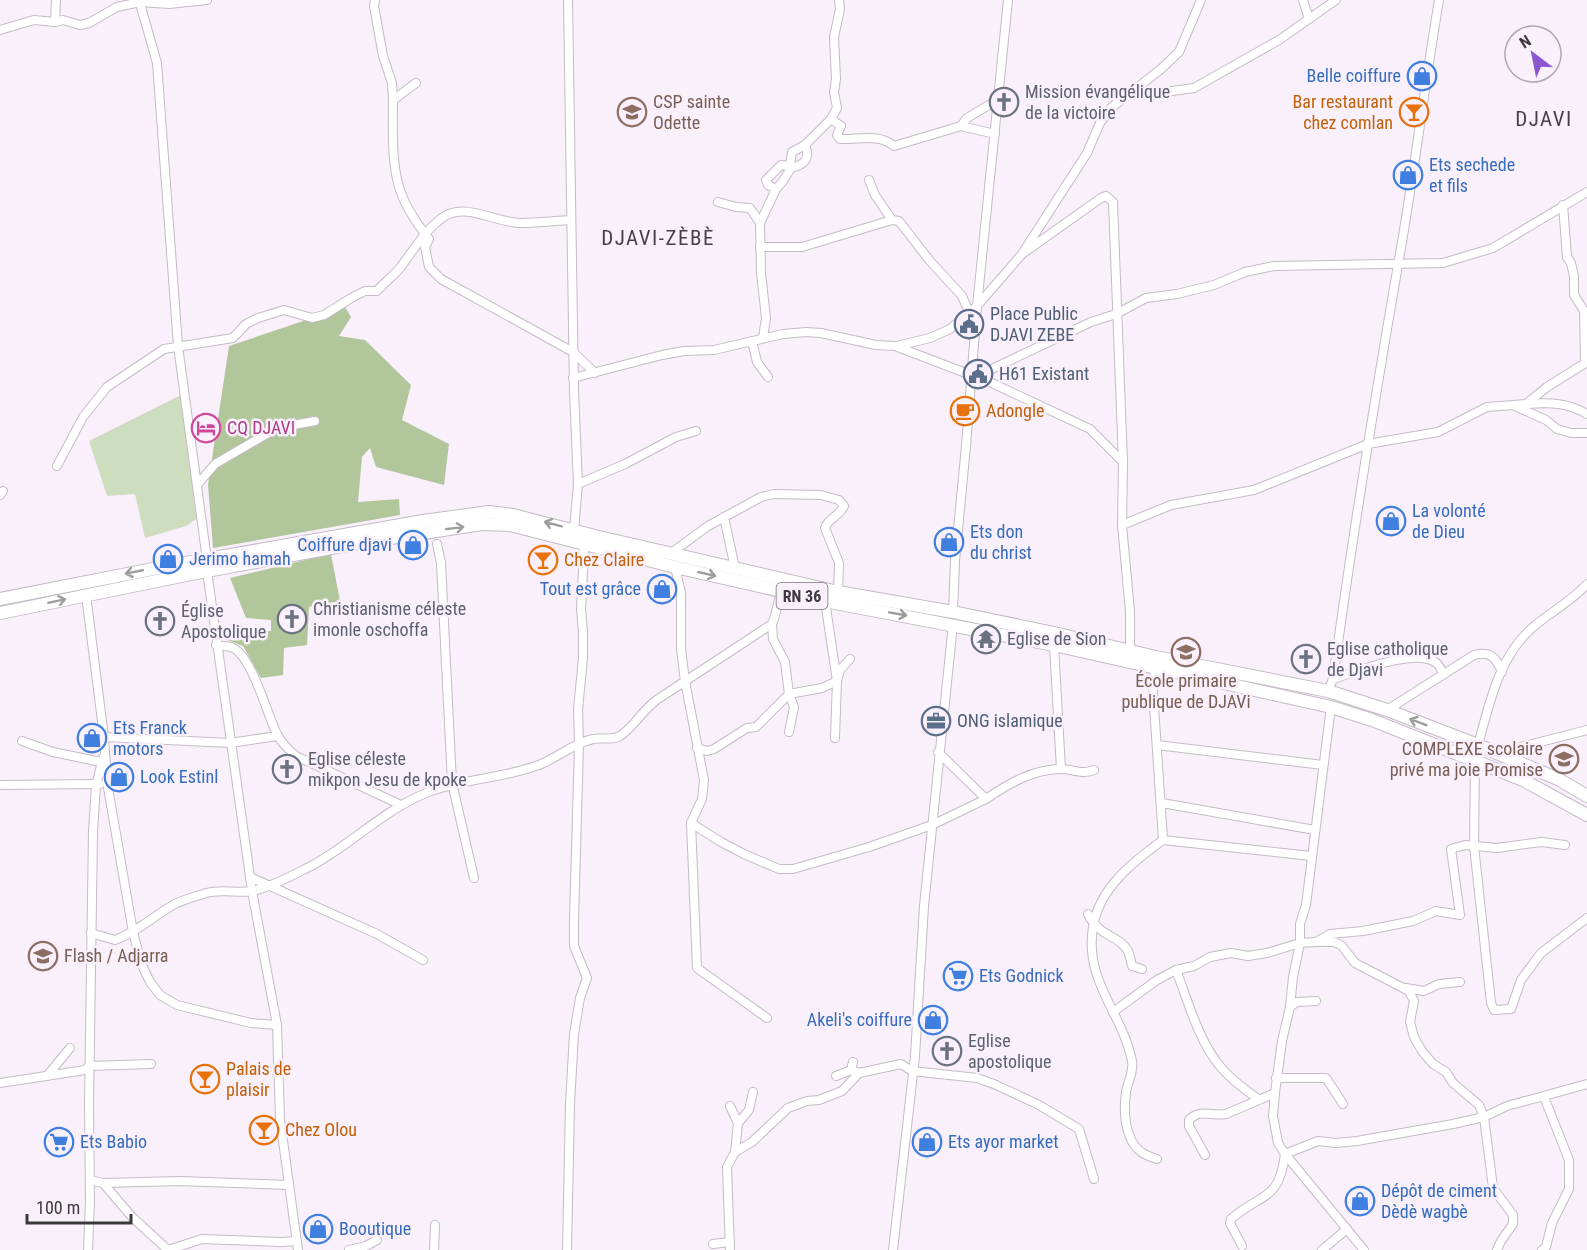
<svg xmlns="http://www.w3.org/2000/svg" width="1587" height="1250" font-family="'Roboto Condensed',sans-serif">
	<rect width="100%" height="100%" fill="#faf0fc"/>
	<!-- green -->
	<polygon fill="#cfddbf" points="187,392 202,515 186,526 145,538 135,494 107,496 89,441"/>
	<!-- forest -->
	<g fill="#b2c69b">
		<polygon points="345,307 351,317 339,336 365,340 411,385 402,420 449,444 444,485 376,467 370,448 362,457 358,502 399,499 400,515 213,548 208,485 229,346"/>
		<polygon points="331,554 340,601 309,607 307,645 284,648 283,675 261,678 243,646 225,639 228,628 243,632 271,631 271,620 246,618 230,578"/>
	</g>
	<g fill="none" stroke-linecap="round" stroke-linejoin="round">
		<!-- street casing -->
		<g stroke="#c4bbc6" stroke-width="10">
			<g id="street">
				<polyline points="139,0 157,63 178,346 207,560"/>
				<polyline points="375,0 374,6 383,56 392,83 393,100"/>
				<polyline points="568,0 574,391 578,484 574,530"/>
				<polyline points="1303,0 1309,19"/>
				<polyline points="55,22 56,0"/>
				<polyline points="0,30 34,20 55,22 63,20 80,25 89,23 117,7 140,2 169,4 207,0"/>
				<path d="M416 83 393 100C393 128 391 163 400 190 406 208 417 224 429 239L425 247 429 267 441 279 573 352 595 373"/>
				<polyline points="1129,92 1158,93 1194,88 1279,40 1336,0"/>
				<path d="M831 119 841 126 837 135 840 139C859 140 879 133 894 146L961 126 967 118 999 99"/>
				<polyline points="961,126 995,134"/>
				<polyline points="869,180 875,195 892,220"/>
				<polyline points="776,189 768,185 766,180 781,165 790,166 792,152 805,145"/>
				<polyline points="718,202 736,207 750,208 760,223"/>
				<polyline points="1563,205 1567,257 1571,263 1574,276 1574,295 1584,311 1585,363"/>
				<polyline points="760,247 802,247 892,220 899,221 930,261 962,296 969,312"/>
				<polyline points="1022,254 1101,198 1106,196 1113,202 1123,462 1122,525 1130,611 1130,652"/>
				<path d="M763 338 766 318 761 273 760 223 776 189 783 181 791 168C804 165 811 159 805 145L831 119 837 108 834 92 836 79 834 37 840 9 839 0"/>
				<polyline points="752,341 757,362 768,377"/>
				<polyline points="897,346 930,338 950,329 977,306 1003,276 1022,254 1087,153 1100,123 1111,108 1161,69 1179,52 1201,0"/>
				<polyline points="977,376 1091,322 1116,314 1146,298 1177,294 1214,285 1245,272 1274,266 1443,263 1493,248 1587,192"/>
				<polyline points="573,378 662,355 684,351 714,350 783,334 806,332 821,333 876,345 895,346 971,375 977,376 1090,429 1123,462"/>
				<path d="M1528 404C1550 402 1568 403 1587 414"/>
				<polyline points="1515,406 1546,420 1557,429 1571,433 1587,433"/>
				<path d="M57 466 83 417 107 387 164 349 233 338 246 324 258 318 284 310 312 318 324 315 353 297 365 291H377C384 283 393 276 400 268 413 251 426 228 445 216 468 203 496 223 521 223 537 223 554 221 571 220"/>
				<polyline points="578,484 625,464 676,437 696,431"/>
				<polyline points="197,485 215,464 277,428 315,421"/>
				<polyline points="0,495 3,491"/>
				<polyline points="724,517 735,568"/>
				<polyline points="1122,525 1171,505 1254,490 1368,444 1438,432 1487,407 1526,404 1547,387 1587,362"/>
				<polyline points="437,544 441,563 452,783 474,878"/>
				<path d="M671 553 708 526 761 497 774 494 821 495 839 500 844 506C840 516 828 518 825 528L839 563 838 592"/>
				<polyline points="675,567 681,593 681,649 685,681 704,780 702,799 691,823 721,842 744,854 779,869 793,869 869,847 932,825 986,799 938,752"/>
				<polyline points="207,571 252,891 277,1025 280,1119 298,1250"/>
				<polyline points="86,595 104,737 107,782 133,932 141,963 150,982 160,995 177,1005 251,1023 277,1025"/>
				<polyline points="825,601 837,681 835,738"/>
				<polyline points="953,612 955,561 966,446 977,306 1008,0"/>
				<polyline points="772,624 773,639 785,662 789,694 794,707 789,732"/>
				<path d="M216 645C221 646 227 646 231 647 252 654 267 715 277 734 281 743 289 750 296 756L401 805"/>
				<polyline points="1054,645 1061,769"/>
				<polyline points="1155,668 1153,691 1163,840"/>
				<path d="M1333 679C1356 672 1414 648 1435 662 1439 664 1441 669 1443 674"/>
				<path d="M1328 691 1333 679C1352 540 1374 403 1398 265 1414 177 1424 88 1439 0"/>
				<polyline points="1331,707 1306,905 1300,924 1300,943 1293,977 1290,1007 1282,1041 1275,1093 1273,1116 1278,1143 1285,1154 1364,1250"/>
				<path d="M1387 710 1474 655C1490 651 1496 657 1502 672"/>
				<polyline points="104,737 230,743 277,736"/>
				<polyline points="22,741 53,752 101,762"/>
				<polyline points="1157,745 1323,765"/>
				<path d="M1478 745C1489 705 1499 656 1532 628 1550 612 1571 602 1587 584"/>
				<polyline points="697,748 707,751 714,749 747,728 756,727 789,694 822,688 837,681 840,670 850,659"/>
				<polyline points="1497,753 1587,730"/>
				<polyline points="1475,762 1474,846 1491,1003 1494,1010 1511,1009 1521,980 1541,953 1587,918"/>
				<polyline points="0,785 100,784"/>
				<path d="M986 799C1008 784 1033 769 1061 769 1073 769 1082 775 1094 770"/>
				<polyline points="1162,803 1315,830"/>
				<polyline points="691,823 697,968 767,1018"/>
				<polyline points="250,877 377,934 423,960"/>
				<path d="M1088 914C1099 937 1119 935 1128 951 1130 956 1131 961 1132 966L1142 969"/>
				<path d="M91 933 115 940C137 932 154 916 173 905 182 900 193 897 203 894 220 888 236 894 252 891 270 888 295 874 311 866 352 844 381 812 426 793 461 779 499 779 536 766 555 760 573 743 593 739 601 737 612 741 620 736 635 726 643 709 658 699L772 624C777 613 777 602 782 591"/>
				<polyline points="1318,942 1335,942 1342,946 1355,963 1409,991 1414,1001 1410,1022 1414,1037 1422,1051 1433,1064 1446,1072 1453,1083 1479,1105 1484,1117 1493,1188 1513,1215 1513,1224 1501,1241 1497,1250"/>
				<path d="M1176 970C1188 1001 1198 1039 1219 1065 1229 1078 1244 1089 1258 1099"/>
				<polyline points="1406,988 1424,991 1439,984 1460,982"/>
				<polyline points="1290,1007 1297,1002 1316,1001"/>
				<polyline points="1113,1012 1157,980 1176,970 1194,966 1210,957 1231,953 1248,956 1267,953 1300,943 1316,942 1330,934 1363,931 1413,921 1436,911 1460,915 1451,849 1465,845 1497,848 1541,842 1565,845"/>
				<polyline points="851,1070 859,1073 901,1064 912,1071 977,1078 994,1084 1039,1105 1079,1129 1094,1179"/>
				<polyline points="47,1076 70,1048"/>
				<polyline points="836,1076 851,1070 853,1062"/>
				<polyline points="1276,1078 1326,1078 1343,1104"/>
				<polyline points="0,1083 85,1070 89,1066 151,1064"/>
				<polyline points="730,1106 738,1123 735,1152"/>
				<polyline points="738,1123 749,1110 753,1092"/>
				<path d="M1205 1155 1189 1126V1120C1200 1108 1212 1117 1226 1114L1275 1093"/>
				<path d="M1157 1159C1144 1155 1135 1150 1130 1137 1124 1123 1124 1107 1126 1092 1128 1081 1134 1072 1132 1061 1122 1012 1084 981 1093 927 1099 888 1134 861 1163 840L1311 856"/>
				<polyline points="90,1180 103,1183 179,1181 289,1185"/>
				<polyline points="103,1183 132,1217 168,1250"/>
				<polyline points="713,1244 730,1242"/>
				<path d="M1242 1246 1230 1223 1231 1219C1262 1192 1279 1202 1285 1154L1318 1141 1336 1143 1357 1141 1453 1124 1484 1117 1507 1106 1587 1084"/>
				<polyline points="88,1250 90,1202 89,1105 93,831 96,786 103,758"/>
				<polyline points="168,1250 202,1239 282,1242 297,1241"/>
				<polyline points="349,1250 366,1246 377,1240"/>
				<polyline points="434,1250 435,1225"/>
				<polyline points="567,1250 570,1104 574,1034 580,998 587,978 574,946 574,920 579,745 578,709 583,658 583,633 581,609 584,552 582,542"/>
				<polyline points="730,1250 727,1167 735,1152 752,1142 788,1108 807,1101 819,1100 842,1091 859,1073"/>
				<polyline points="893,1250 915,1056 924,906 953,624"/>
				<polyline points="1322,1250 1347,1229"/>
				<polyline points="1542,1250 1546,1247 1552,1223 1569,1189 1569,1160 1544,1097"/>
			</g>
		</g>
		<!-- primary casing -->
		<g stroke="#c4bbc6" stroke-width="14">
			<g id="primary">
				<polyline points="0,599 168,566 423,521 489,512 513,515 599,537 838,592 953,612 1054,633 1156,657 1328,691 1387,710 1478,745 1558,779 1587,796"/>
				<polyline points="0,613 191,574 358,543 482,524 510,525 675,567 825,601 1054,645 1331,707 1372,720 1523,780 1587,815"/>
			</g>
		</g>
		<!-- street -->
		<use href="#street" stroke="#fff" stroke-width="8"/>
		<!-- primary -->
		<use href="#primary" stroke="#fff" stroke-width="12"/>
	</g>
	<!-- one-way arrows -->
	<defs><path id="oneway-shaft" d="M-6 0H5M1.5-3L5.5 0L1.5 3" fill="none" stroke-width="1.6" stroke-linecap="round" stroke-linejoin="round" transform="scale(1.5)"/></defs>
	<g stroke="#9e9c9e">
		<use href="#oneway-shaft" transform="translate(553 524) rotate(-165)"/>
		<use href="#oneway-shaft" transform="translate(455 528) rotate(-7)"/>
		<use href="#oneway-shaft" transform="translate(134 572) rotate(169)"/>
		<use href="#oneway-shaft" transform="translate(707 574) rotate(13)"/>
		<use href="#oneway-shaft" transform="translate(57 601) rotate(-12)"/>
		<use href="#oneway-shaft" transform="translate(898 614) rotate(10)"/>
		<use href="#oneway-shaft" transform="translate(1418 722) rotate(-159)"/>
	</g>
	<!-- icons -->
	<defs>
		<g id="shop-ring" transform="scale(1.5)"><circle r="9.5" fill="#faf0fc" stroke="#3f7fe0" stroke-width="1.5"/><path d="M-5-2.5h2.3a2.7 3.5 0 0 1 5.4 0H5L5.5 6h-11ZM-1.5-2.5h3a1.5 2.3 0 0 0-3 0Z" fill="#3f7fe0"/></g>
		<g id="church-ring" transform="scale(1.5)"><circle r="9.5" fill="#faf0fc" stroke="#6b7280" stroke-width="1.5"/><path d="M-1.2-6h2.4v3.5h3.3v2.4h-3.3V6h-2.4V-.1h-3.3v-2.4h3.3Z" fill="#6b7280"/></g>
		<g id="school-ring" transform="scale(1.5)"><circle r="9.5" fill="#faf0fc" stroke="#8d6e63" stroke-width="1.5"/><path d="M0-5L7-2L0 1L-7-2ZM-4 1L0 2.5L4 1V4Q0 6-4 4Z" fill="#8d6e63"/></g>
		<g id="bar-ring" transform="scale(1.5)"><circle r="9.5" fill="#faf0fc" stroke="#e8710a" stroke-width="1.5"/><path d="M-6-5H6L.8 .8V4.5H3.5V6h-7V4.5H-.8V.8Z" fill="#e8710a"/></g>
		<g id="civic-ring" transform="scale(1.5)"><circle r="9.5" fill="#faf0fc" stroke="#5c6f8a" stroke-width="1.5"/><path d="M-.6-6.5H3V-4.5H.6V-3L4-1V1h2V6H-6V1h2V-1L-.6-3ZM-1.2 2.5V6h2.4V2.5Z" fill="#5c6f8a"/></g>
		<g id="cafe-ring" transform="scale(1.5)"><circle r="9.5" fill="#faf0fc" stroke="#e8710a" stroke-width="1.5"/><path d="M-5.5-4.5H6V0H3Q3 3.5 0 3.5H-2.5Q-5.5 3.5-5.5 0ZM3-3.2v2h1.7v-2ZM-6 4.5H4V6H-6Z" fill="#e8710a"/></g>
		<g id="hotel-ring" transform="scale(1.5)"><circle r="9.5" fill="#faf0fc" stroke="#d1479c" stroke-width="1.5"/><path d="M-6-4.5h1.5V1H6V5H4.5V3h-9V5H-6ZM-4 0a1.8 1.8 0 1 1 3.6 0ZM.5 0V-2.5h3Q6-2.5 6 0Z" fill="#d1479c"/></g>
		<g id="temple-ring" transform="scale(1.5)"><circle r="9.5" fill="#faf0fc" stroke="#6b7280" stroke-width="1.5"/><path d="M0-6L5-2H3V0L6.5 2.5H4V6H1.5V3h-3V6H-4V2.5H-6.5L-3 0V-2H-5Z" fill="#6b7280"/></g>
		<g id="office-ring" transform="scale(1.5)"><circle r="9.5" fill="#faf0fc" stroke="#5c6f8a" stroke-width="1.5"/><path d="M-6-3h4V-5.5h4V-3h4V5H-6ZM-1-4.5V-3h2v-1.5ZM-6 0V1H6V0Z" fill="#5c6f8a"/></g>
		<g id="university-ring" transform="scale(1.5)"><circle r="9.5" fill="#faf0fc" stroke="#8d6e63" stroke-width="1.5"/><path d="M0-5L7-2L0 1L-7-2ZM-4 1L0 2.5L4 1V4Q0 6-4 4Z" fill="#8d6e63"/></g>
		<g id="supermarket-ring" transform="scale(1.5)"><circle r="9.5" fill="#faf0fc" stroke="#3f7fe0" stroke-width="1.5"/><path d="M-6-5.5h2.5l.6 2H6L4.5 2H-2.5L-4.4-4H-6ZM-1.5 3.2a1.3 1.3 0 1 0 .1 0ZM3 3.2a1.3 1.3 0 1 0 .1 0Z" fill="#3f7fe0"/></g>
	</defs>
	<g fill-rule="evenodd">
		<use href="#shop-ring" x="1422" y="76"/>
		<use href="#church-ring" x="1004" y="102"/>
		<use href="#school-ring" x="632" y="112"/>
		<use href="#bar-ring" x="1414" y="112"/>
		<use href="#shop-ring" x="1408" y="175"/>
		<use href="#civic-ring" x="969" y="324"/>
		<use href="#civic-ring" x="978" y="374"/>
		<use href="#cafe-ring" x="965" y="411"/>
		<use href="#hotel-ring" x="206" y="428"/>
		<use href="#shop-ring" x="1391" y="521"/>
		<use href="#shop-ring" x="949" y="542"/>
		<use href="#shop-ring" x="413" y="545"/>
		<use href="#shop-ring" x="168" y="559"/>
		<use href="#bar-ring" x="543" y="560"/>
		<use href="#shop-ring" x="662" y="589"/>
		<use href="#church-ring" x="292" y="619"/>
		<use href="#church-ring" x="160" y="621"/>
		<use href="#temple-ring" x="986" y="639"/>
		<use href="#school-ring" x="1186" y="652"/>
		<use href="#church-ring" x="1306" y="659"/>
		<use href="#office-ring" x="936" y="721"/>
		<use href="#shop-ring" x="92" y="738"/>
		<use href="#school-ring" x="1564" y="759"/>
		<use href="#church-ring" x="287" y="769"/>
		<use href="#shop-ring" x="119" y="777"/>
		<use href="#university-ring" x="43" y="956"/>
		<use href="#supermarket-ring" x="958" y="976"/>
		<use href="#shop-ring" x="933" y="1020"/>
		<use href="#church-ring" x="947" y="1051"/>
		<use href="#bar-ring" x="205" y="1079"/>
		<use href="#bar-ring" x="264" y="1130"/>
		<use href="#supermarket-ring" x="59" y="1142"/>
		<use href="#shop-ring" x="927" y="1142"/>
		<use href="#shop-ring" x="1360" y="1201"/>
		<use href="#shop-ring" x="318" y="1229"/>
	</g>
	<g text-anchor="middle" stroke-width="5" stroke-linejoin="round" paint-order="stroke">
		<!-- shield labels -->
		<rect fill="#faf0fc" stroke="#757076" stroke-width="1.5" x="776.5" y="583" width="51" height="26" rx="4.5"/>
		<g font-size="16" font-weight="bold" fill="#3c393d">
			<text x="802" y="602">RN 36</text>
		</g>
		<!-- shop labels -->
		<g font-size="18" fill="#366cbe" stroke="#faf0fc" text-anchor="start">
			<text x="1401" y="82" text-anchor="end">Belle coiffure</text>
			<text x="1429" y="171">Ets sechede<tspan x="1429" dy="21">et fils</tspan></text>
			<text x="1412" y="517">La volonté<tspan x="1412" dy="21">de Dieu</tspan></text>
			<text x="970" y="538">Ets don<tspan x="970" dy="21">du christ</tspan></text>
			<text x="392" y="551" text-anchor="end">Coiffure djavi</text>
			<text x="189" y="565">Jerimo hamah</text>
			<text x="641" y="595" text-anchor="end">Tout est grâce</text>
			<text x="113" y="734">Ets Franck<tspan x="113" dy="21">motors</tspan></text>
			<text x="140" y="783">Look Estinl</text>
			<text x="979" y="982">Ets Godnick</text>
			<text x="912" y="1026" text-anchor="end">Akeli's coiffure</text>
			<text x="80" y="1148">Ets Babio</text>
			<text x="948" y="1148">Ets ayor market</text>
			<text x="1381" y="1197">Dépôt de ciment<tspan x="1381" dy="21">Dèdè wagbè</tspan></text>
			<text x="339" y="1235">Booutique</text>
		</g>
		<!-- worship labels -->
		<g font-size="18" fill="#5b616d" stroke="#faf0fc" text-anchor="start">
			<text x="1025" y="98">Mission évangélique<tspan x="1025" dy="21">de la victoire</tspan></text>
			<text x="313" y="615">Christianisme céleste<tspan x="313" dy="21">imonle oschoffa</tspan></text>
			<text x="181" y="617">Église<tspan x="181" dy="21">Apostolique</tspan></text>
			<text x="1007" y="645">Eglise de Sion</text>
			<text x="1327" y="655">Eglise catholique<tspan x="1327" dy="21">de Djavi</tspan></text>
			<text x="308" y="765">Eglise céleste<tspan x="308" dy="21">mikpon Jesu de kpoke</tspan></text>
			<text x="968" y="1047">Eglise<tspan x="968" dy="21">apostolique</tspan></text>
		</g>
		<!-- education labels -->
		<g font-size="18" fill="#785e54" stroke="#faf0fc" text-anchor="start">
			<text x="653" y="108">CSP sainte<tspan x="653" dy="21">Odette</tspan></text>
			<text x="1186" y="687" text-anchor="middle">École primaire<tspan x="1186" dy="21">publique de DJAVi</tspan></text>
			<text x="1543" y="755" text-anchor="end">COMPLEXE scolaire<tspan x="1543" dy="21">privé ma joie Promise</tspan></text>
			<text x="64" y="962">Flash / Adjarra</text>
		</g>
		<!-- food labels -->
		<g font-size="18" fill="#c56008" stroke="#faf0fc" text-anchor="start">
			<text x="1393" y="108" text-anchor="end">Bar restaurant<tspan x="1393" dy="21">chez comlan</tspan></text>
			<text x="986" y="417">Adongle</text>
			<text x="564" y="566">Chez Claire</text>
			<text x="226" y="1075">Palais de<tspan x="226" dy="21">plaisir</tspan></text>
			<text x="285" y="1136">Chez Olou</text>
		</g>
		<!-- service labels -->
		<g font-size="18" fill="#4e5e75" stroke="#faf0fc" text-anchor="start">
			<text x="990" y="320">Place Public<tspan x="990" dy="21">DJAVI ZEBE</tspan></text>
			<text x="999" y="380">H61 Existant</text>
			<text x="957" y="727">ONG islamique</text>
		</g>
		<!-- hotel labels -->
		<g font-size="18" fill="#b23c85" stroke="#faf0fc" text-anchor="start">
			<text x="227" y="434">CQ DJAVI</text>
		</g>
		<!-- quarter labels -->
		<g font-size="21" letter-spacing="1.5" fill="#473f48" stroke="#faf0fc">
			<text x="1544" y="126">DJAVI</text>
			<text x="658" y="245">DJAVI-ZÈBÈ</text>
		</g>
	</g>
	<!-- north arrow -->
	<g transform="translate(1533 54) rotate(328)"><circle r="28" fill="#faf0fc" stroke="#aea7b0" stroke-width="1.5"/>
	<path d="M0-4.5L10 22L0 15L-10 22Z" fill="#8d56ce"/>
	<text y="-9" font-size="16" font-weight="bold" text-anchor="middle" fill="#3c393d">N</text>
	</g>
	<!-- scale -->
	<path d="M27 1214v9h104v-9" fill="none" stroke="#3c393d" stroke-width="3"/>
	<text x="36" y="1214" font-size="18" fill="#3c393d" stroke="#faf0fc" stroke-width="4.5" paint-order="stroke">100 m</text>
</svg>
